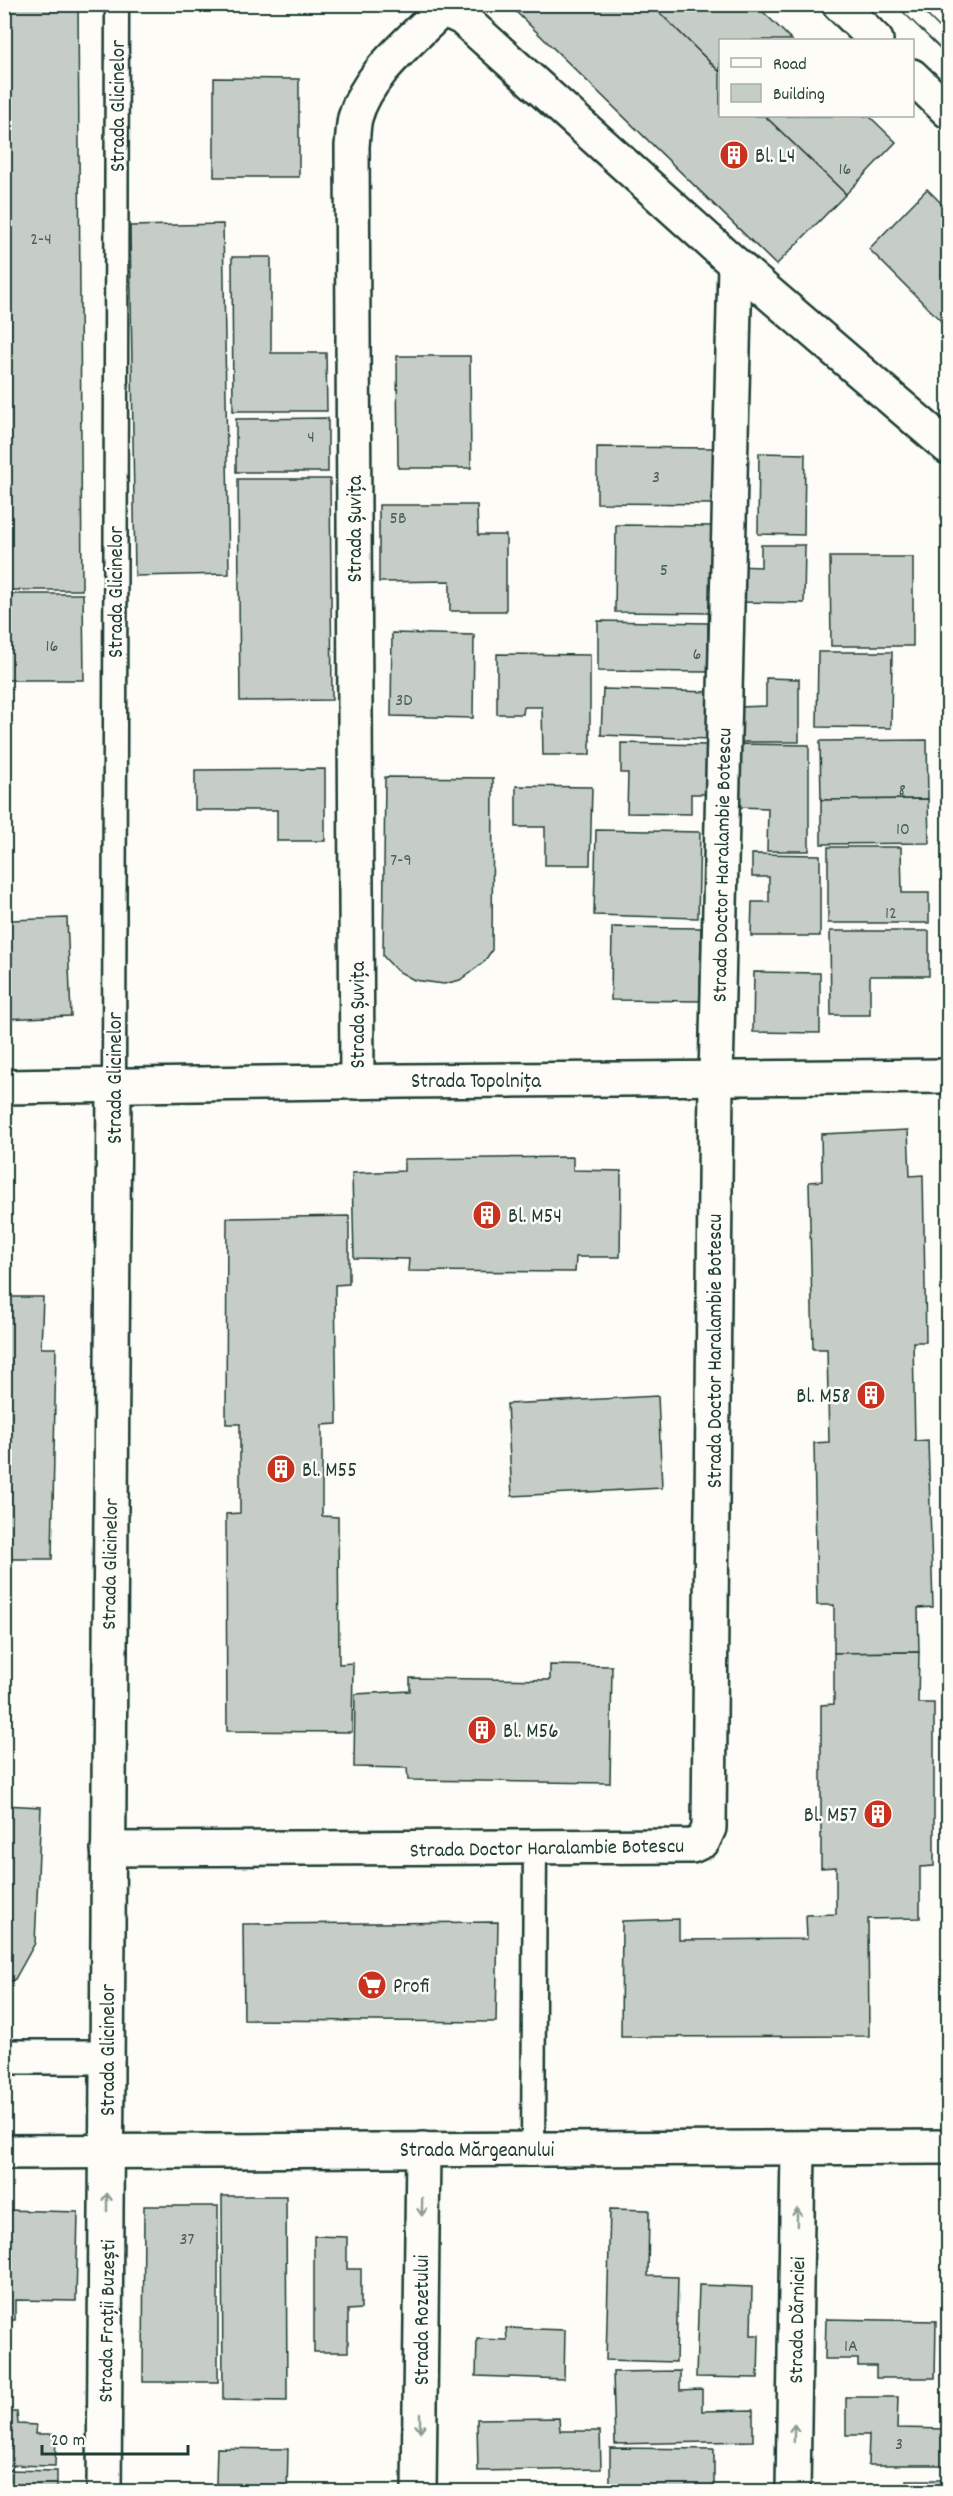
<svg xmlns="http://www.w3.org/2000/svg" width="953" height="2496" font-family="Dekko,sans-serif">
	<rect width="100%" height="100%" fill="#fdfcf7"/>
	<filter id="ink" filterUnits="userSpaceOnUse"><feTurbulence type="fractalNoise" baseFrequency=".0167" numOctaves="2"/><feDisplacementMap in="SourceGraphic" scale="12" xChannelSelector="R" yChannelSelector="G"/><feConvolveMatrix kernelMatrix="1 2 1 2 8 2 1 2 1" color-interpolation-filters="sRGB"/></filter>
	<g filter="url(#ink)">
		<!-- building -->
		<g fill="#c6cdc7" stroke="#1f3d34" stroke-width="1.5">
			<polygon points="4,4 78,4 82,590 4,590"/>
			<polygon points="508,4 651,4 720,72 720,116 765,116 846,194 776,265"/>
			<polygon points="651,4 755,4 792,40 720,40 720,72"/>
			<polygon points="214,78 299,79 299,177 214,177"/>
			<polygon points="765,116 869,116 896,142 846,194"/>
			<polygon points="927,189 948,210 948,328 869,249"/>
			<polygon points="223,224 229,574 135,576 130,226"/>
			<polygon points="232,257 271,257 271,353 326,353 327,411 233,411"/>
			<polygon points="397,356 470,356 471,468 398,468"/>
			<polygon points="328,418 328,472 236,472 236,419"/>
			<polygon points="597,447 715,448 715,504 597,503"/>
			<polygon points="759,453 805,454 804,535 758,534"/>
			<polygon points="238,479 330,479 332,700 240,701"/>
			<polygon points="379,505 477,505 478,535 506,535 506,611 450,611 450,581 379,582"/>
			<polygon points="616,525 714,526 713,613 615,612"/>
			<polygon points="761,545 805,545 804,603 734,602 735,566 761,567"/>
			<polygon points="830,557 913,557 913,646 831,646"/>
			<polygon points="4,594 83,594 84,680 4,680"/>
			<polygon points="598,621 708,623 708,672 598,671"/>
			<polygon points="392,633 474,635 473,718 391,716"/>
			<polygon points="818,652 892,652 891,728 817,727"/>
			<polygon points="497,654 590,655 590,755 543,755 542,707 524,707 523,714 497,714"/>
			<polygon points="766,678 799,679 799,742 740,742 739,707 766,706"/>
			<polygon points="603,689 712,692 710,739 601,735"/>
			<polygon points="927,740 928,799 821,800 820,741"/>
			<polygon points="621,743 706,745 705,794 691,794 691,814 627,813 628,773 621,773"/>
			<polygon points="737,744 809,745 809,851 767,851 768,808 737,807"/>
			<polygon points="325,769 325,841 277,841 277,810 195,810 195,770"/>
			<polygon points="385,777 493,778 492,950 484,962 460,980 444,984 414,980 396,970 383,956"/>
			<polygon points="516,786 592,787 590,865 545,865 545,827 516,827"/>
			<polygon points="4,787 11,920 67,918 71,1016 4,1019"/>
			<polygon points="928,799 929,843 821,844 821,800"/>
			<polygon points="596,830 700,832 698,918 594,915"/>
			<polygon points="828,847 901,847 902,893 929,893 929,923 828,923"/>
			<polygon points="752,854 820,855 820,936 751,936 752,902 769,902 769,877 752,877"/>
			<polygon points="612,927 701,928 700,1001 611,1000"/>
			<polygon points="830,931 929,931 929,976 870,976 870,1015 831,1015"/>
			<polygon points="754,972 820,973 820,1033 753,1032"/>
			<polygon points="908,1130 910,1176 923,1175 926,1342 913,1342 915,1441 928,1440 933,1607 918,1608 919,1652 834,1653 834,1605 817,1605 814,1443 829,1442 827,1349 813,1349 809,1182 822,1181 821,1134"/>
			<polygon points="573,1157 573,1170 621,1171 620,1257 576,1257 575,1272 408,1271 409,1259 354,1258 352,1173 404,1171 404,1159"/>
			<polygon points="349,1216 349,1284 335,1285 337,1424 322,1425 322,1516 338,1517 339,1664 353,1663 352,1732 227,1731 226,1514 240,1513 240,1424 226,1424 227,1218"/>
			<polygon points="4,1297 43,1297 41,1348 56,1348 52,1559 4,1559"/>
			<polygon points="658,1396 662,1488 512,1496 507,1404"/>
			<polygon points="919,1652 918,1703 934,1703 934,1866 920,1867 920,1918 868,1919 869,2036 621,2037 622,1921 679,1919 679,1940 807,1939 806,1915 836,1914 836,1867 821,1868 821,1705 834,1704 834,1653"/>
			<polygon points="550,1665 612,1666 610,1783 408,1780 407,1768 354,1767 355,1694 410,1691 410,1678 550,1680"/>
			<polygon points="4,1805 41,1807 35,1943 15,1979 4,1986"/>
			<polygon points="498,1922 496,2022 244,2020 243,1924"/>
			<polygon points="222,2196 286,2196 287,2401 223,2400"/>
			<polygon points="144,2206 218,2206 218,2382 143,2382"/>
			<polygon points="610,2209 649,2210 648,2276 678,2277 676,2362 606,2360"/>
			<polygon points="4,2210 78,2212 76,2301 15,2300 15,2320 4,2320"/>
			<polygon points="314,2236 347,2237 347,2269 361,2269 361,2309 348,2310 348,2352 314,2352"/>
			<polygon points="699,2285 752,2287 751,2335 759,2335 758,2378 696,2377"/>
			<polygon points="826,2319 936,2321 935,2378 876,2378 876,2366 858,2366 858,2359 825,2359"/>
			<polygon points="506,2328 565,2330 564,2379 476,2376 477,2339 507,2340"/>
			<polygon points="680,2371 680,2390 702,2389 702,2411 753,2410 753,2441 615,2444 613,2372"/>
			<polygon points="846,2397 898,2397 897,2428 948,2429 948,2465 868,2465 869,2435 846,2435"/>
			<polygon points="4,2412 17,2412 18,2424 36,2425 35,2434 56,2434 55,2466 4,2465"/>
			<polygon points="559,2418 560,2431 600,2431 601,2469 478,2471 477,2419"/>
			<polygon points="217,2448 288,2449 287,2492 241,2492 241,2484 216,2484"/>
			<polygon points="610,2448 714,2449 714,2492 610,2492"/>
			<polygon points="4,2470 57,2471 57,2492 4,2492"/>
			<polygon points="907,2480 948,2480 948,2492 895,2492 895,2489 907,2489"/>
		</g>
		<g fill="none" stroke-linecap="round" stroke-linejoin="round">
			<!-- lane casing -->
			<g stroke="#1f3d34" stroke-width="27">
				<g id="lane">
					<polyline points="114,1086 117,4"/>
					<polyline points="533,2148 535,1848"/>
				</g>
			</g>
			<!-- street casing -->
			<g stroke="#1f3d34" stroke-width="38">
				<g id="street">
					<path d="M357 1082 352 146C353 137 353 127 355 118 367 74 411 41 442 9L462 18 735 264 948 447"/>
					<polyline points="4,1087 404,1081 948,1076"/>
					<polyline points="108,1849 692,1846 703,1841 709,1828 716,1078 735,264"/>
					<polyline points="4,2057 107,2057"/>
					<polyline points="104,2492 114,1086"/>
					<polyline points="419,2492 423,2149"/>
					<polyline points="793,2492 798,2149"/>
				</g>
			</g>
			<!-- secondary casing -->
			<g stroke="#1f3d34" stroke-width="38">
				<polyline id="secondary" points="4,2152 948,2147"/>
			</g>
			<!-- primary casing -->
			<g stroke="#1f3d34" stroke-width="38">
				<g id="primary">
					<polyline points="839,4 876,40"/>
					<polyline points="912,76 948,111"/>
				</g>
			</g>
			<!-- lane -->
			<use href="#lane" stroke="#fdfcf7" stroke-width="22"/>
			<!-- street -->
			<use href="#street" stroke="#fdfcf7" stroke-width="33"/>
			<!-- secondary -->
			<use href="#secondary" stroke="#fdfcf7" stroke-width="33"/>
			<!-- primary -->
			<use href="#primary" stroke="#fdfcf7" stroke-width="33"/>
			<!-- tram -->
			<g stroke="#1f3d34" stroke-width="1.5">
				<polyline points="895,4 948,56"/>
				<polyline points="916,4 948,36"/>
			</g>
		</g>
		<!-- one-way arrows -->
		<defs><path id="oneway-shaft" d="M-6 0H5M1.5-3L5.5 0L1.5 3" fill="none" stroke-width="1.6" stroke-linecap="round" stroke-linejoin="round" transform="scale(1.5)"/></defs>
		<g stroke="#8e9c96">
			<use href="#oneway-shaft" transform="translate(107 2202) rotate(-90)"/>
			<use href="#oneway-shaft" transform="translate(422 2207) rotate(91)"/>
			<use href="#oneway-shaft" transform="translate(797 2217) rotate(-89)"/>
			<use href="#oneway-shaft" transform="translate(420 2423) rotate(90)"/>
			<use href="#oneway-shaft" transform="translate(794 2433) rotate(-89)"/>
		</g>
	</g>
	<!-- icons -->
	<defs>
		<g id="building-disc" transform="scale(1.5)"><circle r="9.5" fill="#c8321e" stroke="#fdfcf7"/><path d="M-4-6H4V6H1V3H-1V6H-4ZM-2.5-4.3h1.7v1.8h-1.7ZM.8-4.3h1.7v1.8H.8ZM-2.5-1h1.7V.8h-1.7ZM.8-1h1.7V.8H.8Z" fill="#fff"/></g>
		<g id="supermarket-disc" transform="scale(1.5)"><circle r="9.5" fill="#c8321e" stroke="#fdfcf7"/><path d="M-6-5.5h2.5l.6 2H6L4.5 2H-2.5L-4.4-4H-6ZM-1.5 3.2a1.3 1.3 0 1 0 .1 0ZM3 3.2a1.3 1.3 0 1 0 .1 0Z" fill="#fff"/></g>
	</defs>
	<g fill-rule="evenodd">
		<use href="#building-disc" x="734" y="155"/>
		<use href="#building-disc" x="487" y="1215"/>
		<use href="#building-disc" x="871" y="1395"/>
		<use href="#building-disc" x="281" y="1469"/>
		<use href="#building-disc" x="482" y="1730"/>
		<use href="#building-disc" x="878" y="1814"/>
		<use href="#supermarket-disc" x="372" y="1985"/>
	</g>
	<g text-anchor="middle" stroke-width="5" stroke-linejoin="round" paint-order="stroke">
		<!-- number labels -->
		<g font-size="18" fill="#496159">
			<text x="845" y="174">16</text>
			<text x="41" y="244">2-4</text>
			<text x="311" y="442">4</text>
			<text x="656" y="482">3</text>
			<text x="398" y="523">5B</text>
			<text x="664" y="575">5</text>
			<text x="52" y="651">16</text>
			<text x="697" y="659">6</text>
			<text x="404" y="705">3D</text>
			<text x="902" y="795">8</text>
			<text x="903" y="834">10</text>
			<text x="401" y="865">7-9</text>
			<text x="891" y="918">12</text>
			<text x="187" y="2244">37</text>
			<text x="851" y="2351">1A</text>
			<text x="899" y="2449">3</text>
		</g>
		<!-- street labels -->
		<g font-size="21" fill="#1f3d34" stroke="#fdfcf7">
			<text transform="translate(117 106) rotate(-90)" y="7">Strada Glicinelor</text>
			<text transform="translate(354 529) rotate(-90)" y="7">Strada Șuvița</text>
			<text transform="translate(115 592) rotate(-90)" y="7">Strada Glicinelor</text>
			<text transform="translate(721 865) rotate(-89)" y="7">Strada Doctor Haralambie Botescu</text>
			<text transform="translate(357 1015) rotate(-90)" y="7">Strada Șuvița</text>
			<text transform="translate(114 1078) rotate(-90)" y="7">Strada Glicinelor</text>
			<text x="476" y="1087">Strada Topolnița</text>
			<text transform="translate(714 1351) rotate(-90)" y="7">Strada Doctor Haralambie Botescu</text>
			<text transform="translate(109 1564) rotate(-89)" y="7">Strada Glicinelor</text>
			<text transform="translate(547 1847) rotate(-1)" y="7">Strada Doctor Haralambie Botescu</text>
			<text transform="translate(107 2050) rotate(-90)" y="7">Strada Glicinelor</text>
			<text x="477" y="2156">Strada Mărgeanului</text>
			<text transform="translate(421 2320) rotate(-90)" y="7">Strada Rozetului</text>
			<text transform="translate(796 2320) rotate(-89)" y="7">Strada Dărniciei</text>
			<text transform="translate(106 2321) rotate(-89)" y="7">Strada Frații Buzești</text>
		</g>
		<!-- poi labels -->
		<g font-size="21" fill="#1f3d34" stroke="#fdfcf7" text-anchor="start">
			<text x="755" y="162">Bl. L4</text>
			<text x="508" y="1222">Bl. M54</text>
			<text x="850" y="1402" text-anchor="end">Bl. M58</text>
			<text x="302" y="1476">Bl. M55</text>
			<text x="503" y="1737">Bl. M56</text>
			<text x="857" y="1821" text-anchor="end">Bl. M57</text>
			<text x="393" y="1992">Profi</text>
		</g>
	</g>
	<!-- margin -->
	<rect width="953" height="2496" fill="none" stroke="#fdfcf7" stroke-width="24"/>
	<rect x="12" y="12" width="929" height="2472" fill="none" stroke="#1f3d34" stroke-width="2" filter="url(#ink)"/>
	<!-- legend -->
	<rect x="719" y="39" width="195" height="78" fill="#fdfcf7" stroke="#a4b0a9" stroke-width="1.5"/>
	<rect x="731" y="58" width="30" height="9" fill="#fdfcf7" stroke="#a4b0a9" stroke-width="1.5"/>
	<text x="773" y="69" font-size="18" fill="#1f3d34">Road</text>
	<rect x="731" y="84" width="30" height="18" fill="#c6cdc7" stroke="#a4b0a9" stroke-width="1.5"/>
	<text x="773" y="99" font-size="18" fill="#1f3d34">Building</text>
	<!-- scale -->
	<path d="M42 2445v9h146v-9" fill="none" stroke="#1f3d34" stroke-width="3"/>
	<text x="51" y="2445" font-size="18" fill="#1f3d34" stroke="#fdfcf7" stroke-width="4.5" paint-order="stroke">20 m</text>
</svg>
